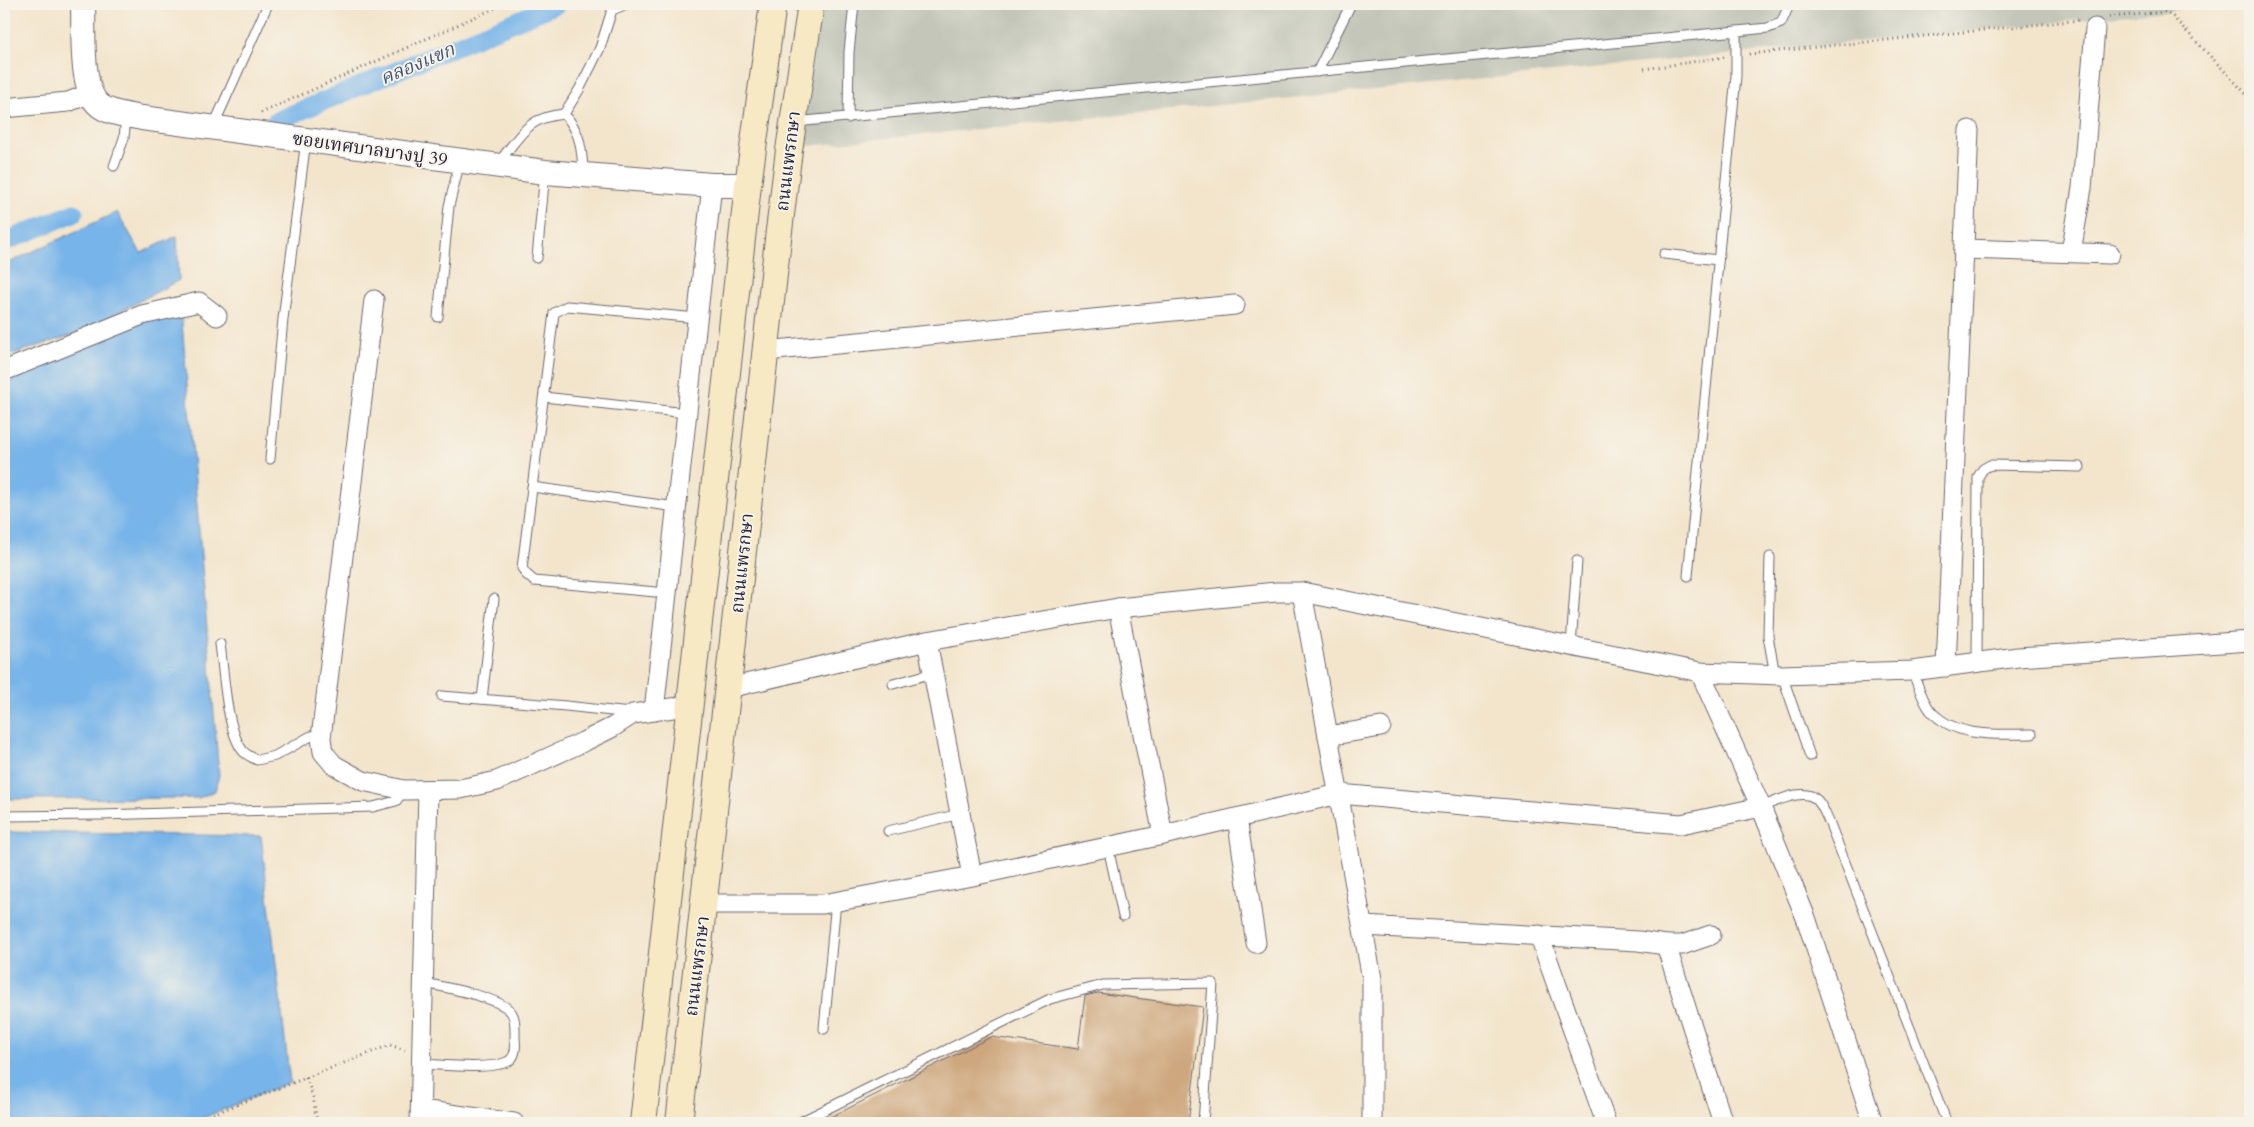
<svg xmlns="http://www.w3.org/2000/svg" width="2254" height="1127" font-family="Cardo,'Noto Serif Thai',serif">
	<rect width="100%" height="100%" fill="#f7f3e8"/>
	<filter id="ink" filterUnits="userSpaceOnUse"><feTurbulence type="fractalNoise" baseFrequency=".02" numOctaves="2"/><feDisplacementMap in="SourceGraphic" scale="10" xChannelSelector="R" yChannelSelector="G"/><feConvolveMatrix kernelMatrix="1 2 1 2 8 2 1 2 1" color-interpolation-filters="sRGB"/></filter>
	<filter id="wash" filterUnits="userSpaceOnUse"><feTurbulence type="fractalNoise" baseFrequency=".0096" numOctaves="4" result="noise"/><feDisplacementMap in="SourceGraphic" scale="20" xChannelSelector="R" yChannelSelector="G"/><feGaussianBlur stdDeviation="1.12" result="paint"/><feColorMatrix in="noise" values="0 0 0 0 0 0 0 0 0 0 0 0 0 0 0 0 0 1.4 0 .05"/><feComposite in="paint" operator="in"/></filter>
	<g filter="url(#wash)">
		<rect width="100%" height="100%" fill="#f3e5cc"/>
		<!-- industrial -->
		<polygon fill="#c3c6b9" points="821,4 2191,4 2178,10 798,147"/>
		<!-- water -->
		<g fill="#77b4e9" stroke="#4c6b92">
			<polygon points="117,212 141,253 177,236 179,280 82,332 4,357 4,265"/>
			<polygon points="180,298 219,775 215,791 199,798 4,799 4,379"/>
			<polygon points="4,832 261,836 290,1082 191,1123 4,1123"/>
		</g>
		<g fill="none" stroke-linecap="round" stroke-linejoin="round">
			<!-- canal -->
			<g stroke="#77b4e9" stroke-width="19">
				<polyline points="276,121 557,4"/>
				<polyline points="4,242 74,213"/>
			</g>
		</g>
		<g id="blocks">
			<!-- building -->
			<polygon fill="#cea77e" points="1098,993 1203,1007 1188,1123 819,1123 991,1037 1078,1049 1085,996"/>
		</g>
	</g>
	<g filter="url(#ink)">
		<use href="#blocks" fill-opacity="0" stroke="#6b666e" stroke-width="1"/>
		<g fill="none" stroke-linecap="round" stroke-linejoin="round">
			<!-- service casing -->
			<g stroke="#6b666e" stroke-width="11">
				<g id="service">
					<polyline points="1317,72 1351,4"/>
					<polyline points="564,114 579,90 600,48 612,10 627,4"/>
					<polyline points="848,118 849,52 854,4"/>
					<polyline points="795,122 1768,28 1781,23 1787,10 1786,4"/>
					<polyline points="213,127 268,4"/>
					<path d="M499 162C521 135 527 117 564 114 582 133 581 150 584 175"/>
					<polyline points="114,166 124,138 126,117"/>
					<polyline points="1664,254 1718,260"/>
					<polyline points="537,258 545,172"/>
					<polyline points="438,317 449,206 460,161"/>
					<polyline points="544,397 686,413"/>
					<polyline points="270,459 283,319 306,140"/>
					<polyline points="532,487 676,507"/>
					<polyline points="1770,557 1768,636 1775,675"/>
					<polyline points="1688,576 1736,76 1736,31"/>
					<polyline points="667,593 534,581 526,574 522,568 554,313 567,306 697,318"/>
					<path d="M220 644C224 672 226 730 243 751 246 755 252 757 257 760L275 756 311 736 321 738"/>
					<polyline points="1571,646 1577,561"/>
					<polyline points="1977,663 1978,477 1983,469 1990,465 2080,467"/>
					<path d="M1912 671C1917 682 1922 700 1930 710 1955 739 1998 734 2032 734"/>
					<polyline points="1782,675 1810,756"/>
					<polyline points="893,684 933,673"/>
					<polyline points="442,696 566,706 630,713"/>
					<polyline points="482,699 494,599"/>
					<path d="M1761 807C1776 802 1804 786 1817 800 1823 806 1826 816 1830 824L1947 1123"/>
					<polyline points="4,816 101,815 373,807 396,801 404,790"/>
					<polyline points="888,831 960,814"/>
					<polyline points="1108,847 1123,916"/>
					<polyline points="824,1029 836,901"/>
					<path d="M422 1064C443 1065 488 1070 507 1062 516 1058 516 1046 515 1038 515 1030 516 1018 511 1012 500 997 443 987 424 983"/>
					<polyline points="798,1123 1050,999 1103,985 1213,983 1203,1123"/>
				</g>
			</g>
			<!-- minor casing -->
			<g stroke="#6b666e" stroke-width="21">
				<g id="minor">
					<polyline points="4,108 68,102 91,93"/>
					<polyline points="1964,249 2110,254"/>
					<polyline points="2071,252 2082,188 2095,28"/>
					<polyline points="374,300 321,738 323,752 334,765 363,781 404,790 460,789 497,781 583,742 613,727 633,714 692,705"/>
					<polyline points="766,351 1235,305"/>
					<polyline points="4,371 142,315 199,302 217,316"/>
					<polyline points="1302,592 1372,979 1372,1123"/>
					<polyline points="1118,608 1163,835"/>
					<polyline points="927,641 972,876"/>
					<polyline points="1946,667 1969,130"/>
					<polyline points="1700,672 1761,807 1806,918 1873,1123"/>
					<polyline points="729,688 927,641 1118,608 1276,592 1302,592 1700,672 1781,675 1912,671 2018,657 2250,641"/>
					<polyline points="654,711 712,185"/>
					<polyline points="1328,736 1381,727"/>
					<polyline points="1237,818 1256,943"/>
					<polyline points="704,904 823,904 972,876 1163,835 1339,794 1681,824 1761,807"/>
					<polyline points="1363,926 1638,941 1666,945 1723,1123"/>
					<polyline points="1539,935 1606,1123"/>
					<polyline points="1666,945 1682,945 1711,935"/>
					<polyline points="421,1110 514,1123"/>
					<polyline points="420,1123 428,790"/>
				</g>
			</g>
			<!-- tertiary casing -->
			<g stroke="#6b666e" stroke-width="26">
				<path id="tertiary" d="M83 4C84 29 80 85 97 103 107 114 128 115 142 118L545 172 712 185H748"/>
			</g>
			<!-- secondary casing -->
			<g stroke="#6b666e" stroke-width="28">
				<g id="secondary">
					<polyline points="643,1123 748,185 773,4"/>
					<polyline points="679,1123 778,239 789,150 811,4"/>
				</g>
			</g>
			<!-- path -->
			<g stroke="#6b666e" stroke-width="3" stroke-dasharray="1 4" stroke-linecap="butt">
				<polyline points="2109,17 2164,12 2173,17 2250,98"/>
				<polyline points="1749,54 2081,20"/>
				<polyline points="1644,69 1725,57"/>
				<polyline points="261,113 504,4"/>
				<polyline points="306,1078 313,1096 317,1123"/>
				<polyline points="190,1123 390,1045 405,1050"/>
			</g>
			<!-- service -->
			<use href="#service" stroke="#fff" stroke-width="9"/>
			<!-- minor -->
			<use href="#minor" stroke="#fff" stroke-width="19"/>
			<!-- tertiary -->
			<use href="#tertiary" stroke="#fff" stroke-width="24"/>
			<!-- secondary -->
			<use href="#secondary" stroke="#f6e9c3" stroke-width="26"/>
		</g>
	</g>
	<g text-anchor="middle" stroke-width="4" stroke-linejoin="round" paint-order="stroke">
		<!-- street labels -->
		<g font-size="18" fill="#22223b" stroke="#f7f3e8">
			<text transform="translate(370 149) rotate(8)" y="6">ซอยเทศบาลบางปู 39</text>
			<text transform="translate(788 161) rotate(-83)" y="6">ถนนแพรกษา</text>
			<text transform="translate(742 563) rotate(-84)" y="6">ถนนแพรกษา</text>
			<text transform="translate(697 966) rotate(-83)" y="6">ถนนแพรกษา</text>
		</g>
		<!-- water labels -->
		<g font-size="19" font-style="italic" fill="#405578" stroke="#f7f3e8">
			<text transform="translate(417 63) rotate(-23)" y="7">คลองแขก</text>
		</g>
	</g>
	<!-- margin -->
	<rect width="2254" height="1127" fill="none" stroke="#f7f3e8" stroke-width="20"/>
</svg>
